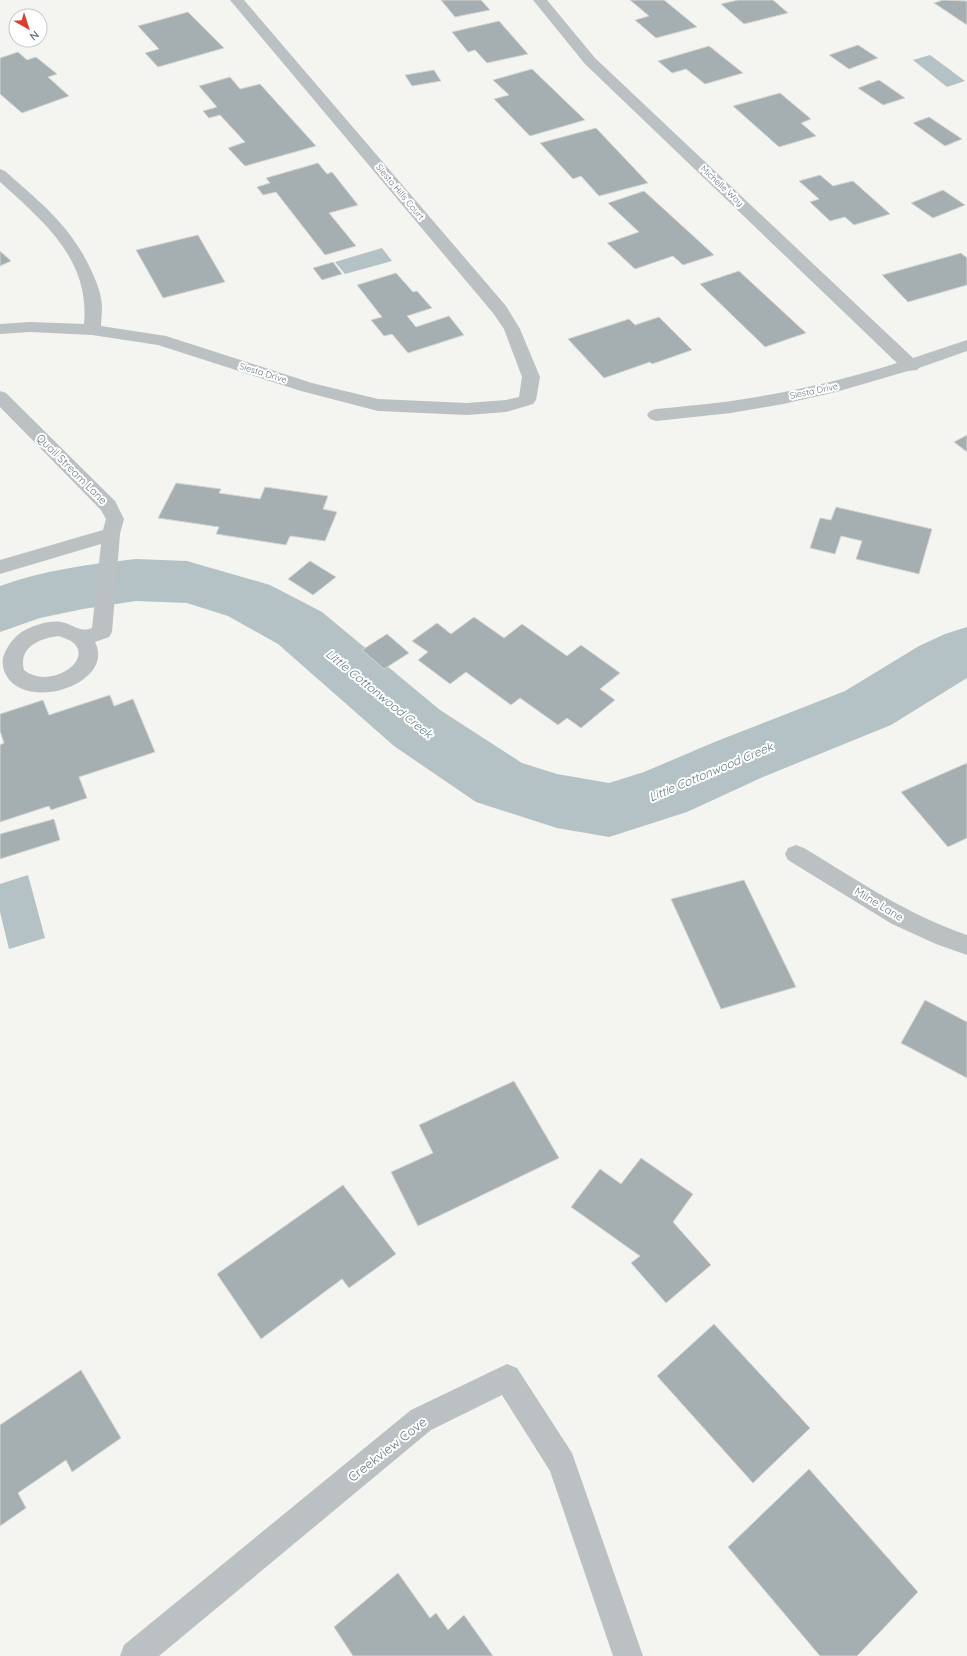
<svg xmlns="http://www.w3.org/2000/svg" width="967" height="1656" font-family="Quicksand,sans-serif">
	<rect width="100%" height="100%" fill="#f4f4f1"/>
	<!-- water -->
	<g fill="#b4c2c5">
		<polygon points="930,55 965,81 947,87 913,60"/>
		<polygon points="382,248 392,261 345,274 335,262"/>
		<polygon points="28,875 45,938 9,949 0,912 0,884"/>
	</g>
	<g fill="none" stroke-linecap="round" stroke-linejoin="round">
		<!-- river -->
		<path fill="#b4c2c5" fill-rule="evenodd" d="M136 559 187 561 270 585 322 612 440 710 522 763 557 774 609 783 644 772 717 741 845 691 919 646 945 634 967 627V678L891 725 763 777 687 812 609 837 557 828 476 802 394 746 278 644 228 616 187 603 136 601 83 609 40 618 0 632V586C43 570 91 564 136 559Z"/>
	</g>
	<!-- building -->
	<g fill="#a5aeb1" stroke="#d5d5d3">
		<polygon points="441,0 481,0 490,10 455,17"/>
		<polygon points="630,0 664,0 697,27 656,38 635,20 649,16"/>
		<polygon points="738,0 773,0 788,13 744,24 721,4"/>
		<polygon points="943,0 967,1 967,25 934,3"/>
		<polygon points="188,12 224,48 158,67 145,53 159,49 138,26"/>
		<polygon points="499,21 528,54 487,63 475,50 468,52 452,32"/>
		<polygon points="858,45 878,58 849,69 829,55"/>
		<polygon points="709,46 743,73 705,84 686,69 672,73 658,61"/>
		<polygon points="18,52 27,60 36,57 57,74 48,77 69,96 22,113 0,94 0,58"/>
		<polygon points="532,69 585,120 530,136 494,99 509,95 493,80"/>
		<polygon points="434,70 441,81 412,86 405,75"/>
		<polygon points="230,77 240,89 260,84 316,146 245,166 228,148 245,142 220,115 209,118 203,111 217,107 199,86"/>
		<polygon points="879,80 905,98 883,105 858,88"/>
		<polygon points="780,93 811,119 801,123 816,136 779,147 733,106"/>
		<polygon points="929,117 962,139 945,146 913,123"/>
		<polygon points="596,128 648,183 599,196 581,176 573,179 540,143"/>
		<polygon points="318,163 327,174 332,172 358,205 329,213 356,246 325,255 276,192 263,195 257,187 270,183 266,178"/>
		<polygon points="820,175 833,186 853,181 890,214 854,225 845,217 830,221 810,202 819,199 799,181"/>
		<polygon points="943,190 965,205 933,218 911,203"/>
		<polygon points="644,191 714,255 683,265 673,256 635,269 607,243 639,232 608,203"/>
		<polygon points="198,235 225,282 163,298 136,250"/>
		<polygon points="0,251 11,261 0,266"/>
		<polygon points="961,253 967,258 967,285 908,302 882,275"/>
		<polygon points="333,262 342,274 322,280 313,268"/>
		<polygon points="739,271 806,333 765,347 700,284"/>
		<polygon points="396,273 413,292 417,291 432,308 407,316 416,327 449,316 464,335 408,353 392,334 384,336 371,320 382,317 357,285"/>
		<polygon points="659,317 692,350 652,364 650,362 604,378 568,339 629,319 635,325"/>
		<polygon points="967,435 967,452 954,442"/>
		<polygon points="176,483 221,489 219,493 260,499 265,487 328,496 323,509 337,512 325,541 290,536 286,545 216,534 219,527 158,518"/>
		<polygon points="836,507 932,529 919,574 856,559 862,541 841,536 835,554 810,548 820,518 831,520"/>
		<polygon points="310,561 336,577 313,595 288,579"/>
		<polygon points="474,617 504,638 522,624 567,656 581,645 620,673 600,689 615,700 581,728 567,718 558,725 520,698 511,705 466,672 450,684 418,660 428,652 412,641 437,623 451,634"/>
		<polygon points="387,634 409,653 384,669 362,650"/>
		<polygon points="110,695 114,706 133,699 155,752 79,777 87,798 51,810 49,806 0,822 0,745 4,743 0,731 0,714 43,700 49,715"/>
		<polygon points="967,763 967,838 948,847 901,792"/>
		<polygon points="54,819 60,840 0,859 0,834"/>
		<polygon points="744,880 796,987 721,1009 671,899"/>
		<polygon points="925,1000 967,1022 967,1078 901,1043"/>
		<polygon points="514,1081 559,1158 418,1226 391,1172 433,1153 419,1125"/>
		<polygon points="641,1158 693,1194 673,1222 711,1265 666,1303 631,1263 640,1256 571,1207 600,1169 621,1184"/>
		<polygon points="343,1185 396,1254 349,1288 342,1279 261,1339 217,1274"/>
		<polygon points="714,1324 810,1428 753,1483 657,1376"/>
		<polygon points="81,1370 121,1438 72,1472 66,1460 18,1493 26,1508 0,1526 0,1425"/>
		<polygon points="809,1469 918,1592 857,1656 820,1656 728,1547"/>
		<polygon points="398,1573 430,1618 436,1613 448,1630 464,1615 493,1656 353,1656 334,1627"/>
	</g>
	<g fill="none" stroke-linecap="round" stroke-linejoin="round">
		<!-- minor -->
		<g fill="#bbc0c2" fill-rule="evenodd">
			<path d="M230 0H244L506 306 520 329 540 377 536 400 533 404 506 412 467 415 378 411 301 391 158 345 92 335 30 332 0 334V324L30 322 84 324C90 259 44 222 0 182V169L5 171C41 203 72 227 92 272 97 283 102 296 102 308 102 314 101 320 101 326L166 336 312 383 378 399 467 403 506 400 519 397 522 377 504 329 493 313Z"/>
			<path d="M533 0H547L595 58 913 358 967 340V351L919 368 917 370 908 371 836 392 783 404 731 413 656 421 650 419 647 415 650 411 656 409C685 406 715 404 744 399 796 391 847 379 897 363L585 64Z"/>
			<path d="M0 391 6 393 115 501 124 519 120 534 112 632 109 637 95 642C116 683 27 713 6 675 3 669 2 665 3 658 6 647 15 635 25 630 35 625 50 620 61 622 73 624 79 633 92 628L101 544 0 574V560L103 530 106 519 101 510 0 407ZM59 636C63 638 68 639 71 641 97 659 50 691 24 670 18 647 40 638 59 636Z"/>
			<path d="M796 845 804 848C857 880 908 915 967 935V955L936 944 892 924 788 860 785 854 788 848Z"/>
			<polygon points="507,1364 517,1368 572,1453 643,1656 613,1656 550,1471 502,1395 431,1430 159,1656 120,1656 124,1645 411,1410"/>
		</g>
	</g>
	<g text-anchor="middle" stroke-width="4" stroke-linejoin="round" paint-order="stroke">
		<!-- far-street labels -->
		<g font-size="9" fill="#657780" stroke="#fff">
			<text transform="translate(722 186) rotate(43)" y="3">Michelle Way</text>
			<text transform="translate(400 192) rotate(50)" y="3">Siesta Hills Court</text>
			<text transform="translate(263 373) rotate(17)" y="3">Siesta Drive</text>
			<text transform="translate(814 391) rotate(-12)" y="3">Siesta Drive</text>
		</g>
		<!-- street labels -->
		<g font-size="11" fill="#657780" stroke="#fff">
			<text transform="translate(72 469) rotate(45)" y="4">Quail Stream Lane</text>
			<text transform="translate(879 904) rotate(31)" y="4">Milne Lane</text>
		</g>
		<!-- water labels -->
		<g font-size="12" font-style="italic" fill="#61797d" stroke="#fff">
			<text transform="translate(379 694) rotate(39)" y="4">Little Cottonwood Creek</text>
			<text transform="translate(711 772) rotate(-23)" y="4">Little Cottonwood Creek</text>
		</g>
		<!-- near-street labels -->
		<g font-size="13" fill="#657780" stroke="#fff">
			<text transform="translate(387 1449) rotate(-38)" y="5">Creekview Cove</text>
		</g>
	</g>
	<!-- north arrow -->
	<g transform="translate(28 28) rotate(141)"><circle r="19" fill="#ffffff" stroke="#c1c9cc"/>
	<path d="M0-3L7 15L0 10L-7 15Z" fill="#d83f2d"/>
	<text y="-6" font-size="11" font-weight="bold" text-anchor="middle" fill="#657780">N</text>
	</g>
</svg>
